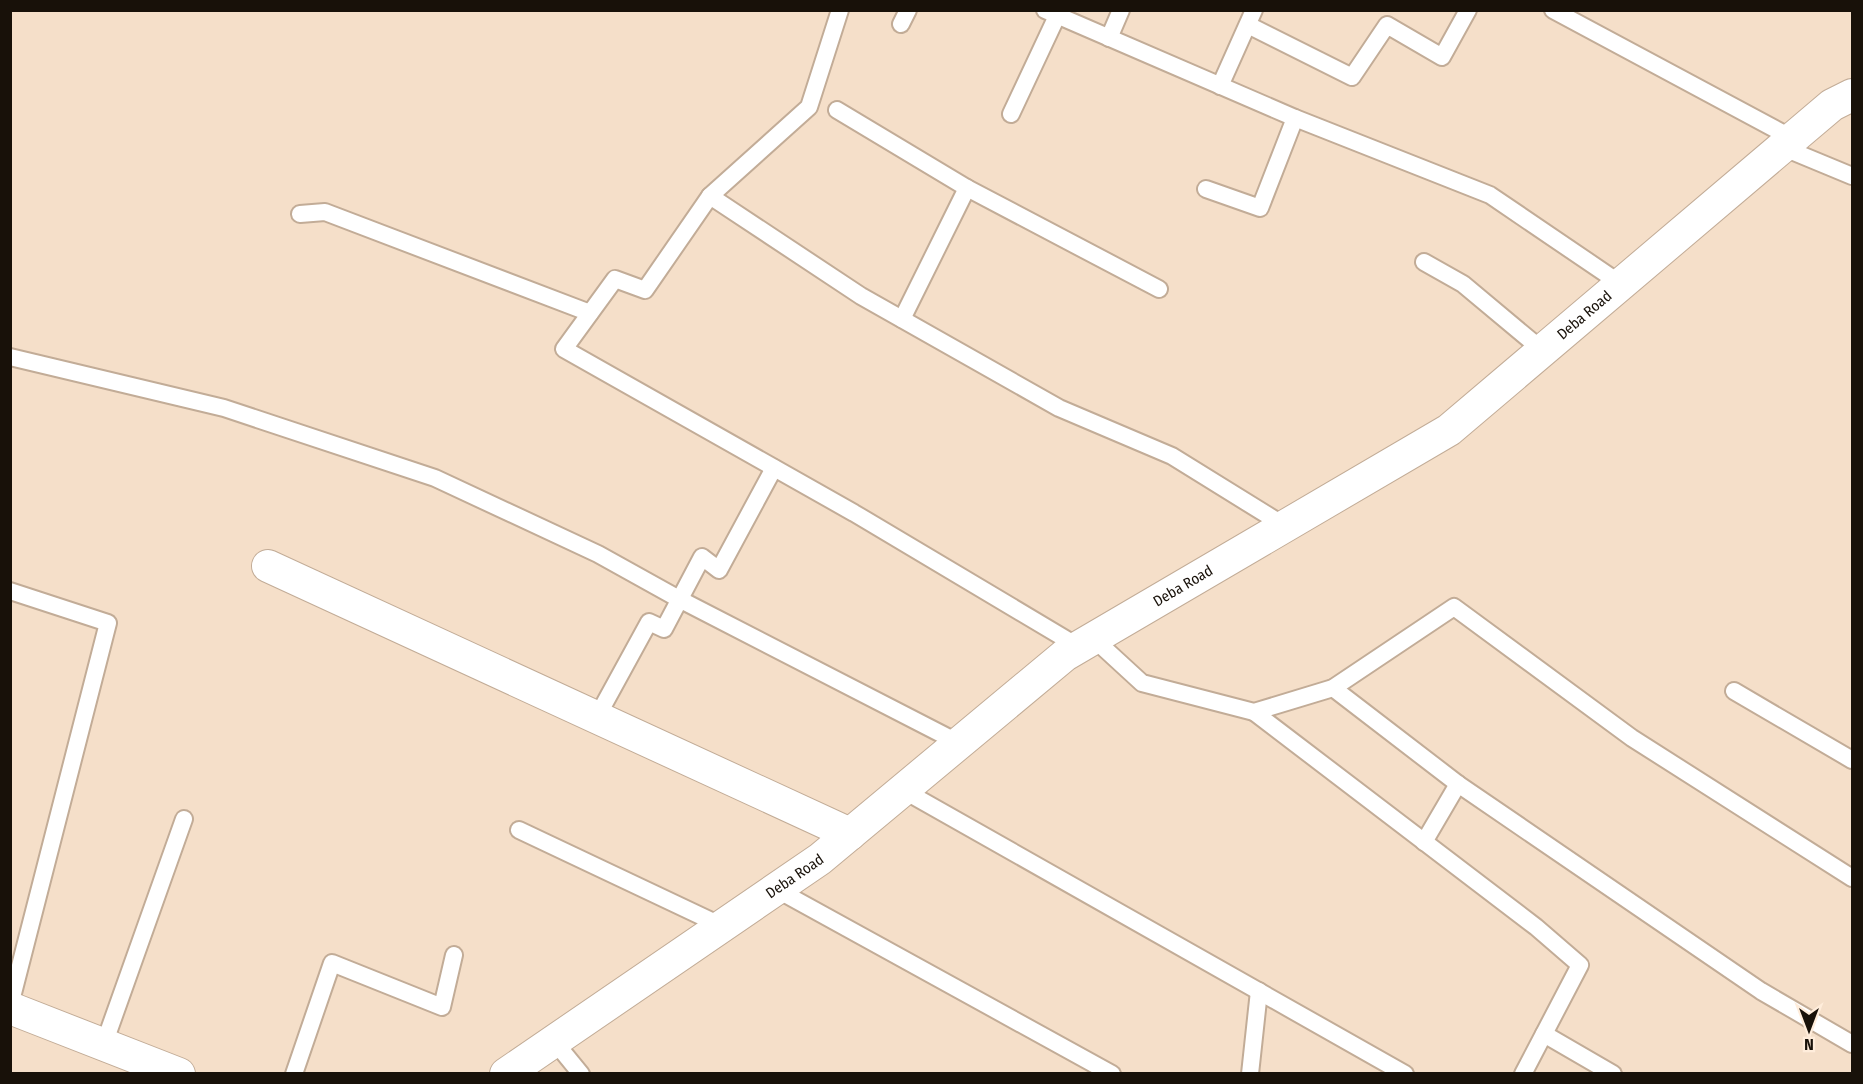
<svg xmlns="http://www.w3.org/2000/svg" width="1863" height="1084" font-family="'Fira Sans Condensed',sans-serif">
	<rect width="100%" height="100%" fill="#f5dfc9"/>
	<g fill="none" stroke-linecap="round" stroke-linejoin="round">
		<!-- lane casing -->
		<g stroke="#c2ac97" stroke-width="20">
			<g id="lane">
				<polyline points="840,10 809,107 710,196 645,290 615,279 564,349 854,513 1079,647"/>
				<polyline points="1045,10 1295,118 1490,195 1621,284"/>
				<polyline points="1553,10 1792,138"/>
				<polyline points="901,24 908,10"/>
				<polyline points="1248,25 1352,77 1387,25 1442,57 1468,10"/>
				<polyline points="1109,38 1121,10"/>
				<polyline points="1220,86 1254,10"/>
				<polyline points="837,110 967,188 1159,289"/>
				<polyline points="1011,114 1057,16"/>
				<polyline points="1782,147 1852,176"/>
				<polyline points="1206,189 1260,208 1295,118"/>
				<polyline points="710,196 861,296 1059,408 1172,456 1285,526"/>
				<polyline points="300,214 325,212 590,313"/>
				<polyline points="1424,262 1463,284 1542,350"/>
				<polyline points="902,319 967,188"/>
				<polyline points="10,357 224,408 435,478 598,554 679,599 959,743"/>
				<polyline points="10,591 108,623 10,1005"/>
				<polyline points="1093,638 1142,683 1254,712 1333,688 1454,607 1632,738 1852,878"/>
				<polyline points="1333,688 1458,784"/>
				<polyline points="1734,691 1852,760"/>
				<polyline points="1254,712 1536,927 1580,965 1523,1074"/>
				<polyline points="597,717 649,622 664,629 702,557 719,570 774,468"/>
				<polyline points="903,790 1405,1074"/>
				<polyline points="519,830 722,926"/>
				<polyline points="1424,842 1458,784 1761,991 1852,1044"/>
				<polyline points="776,889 1112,1074"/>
				<polyline points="1544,1034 1613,1074"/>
				<polyline points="554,1041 581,1074"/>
				<polyline points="104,1044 184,819"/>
				<polyline points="294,1074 332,963 442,1007 454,955"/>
				<polyline points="1250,1074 1259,991"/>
			</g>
		</g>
		<!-- street casing -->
		<g stroke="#c2ac97" stroke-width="34">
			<g id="street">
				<polyline points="268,566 850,834"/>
				<polyline points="10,1008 179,1074"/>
				<path id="s1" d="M506 1074 820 859 1065 655 1449 430 1832 105 1852 95"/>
			</g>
		</g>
		<!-- lane -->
		<use href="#lane" stroke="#fff" stroke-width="16"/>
		<!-- street -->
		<use href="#street" stroke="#fff" stroke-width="32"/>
	</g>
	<g text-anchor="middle" stroke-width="5" stroke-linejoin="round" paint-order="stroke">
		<!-- street labels -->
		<g font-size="15" fill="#181109" stroke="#ffeddb">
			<text dy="5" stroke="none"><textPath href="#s1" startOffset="1322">Deba Road</textPath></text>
			<text dy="5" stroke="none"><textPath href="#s1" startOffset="836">Deba Road</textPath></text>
			<text dy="5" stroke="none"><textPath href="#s1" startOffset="350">Deba Road</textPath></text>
		</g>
	</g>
	<!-- border -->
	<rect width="1863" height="1084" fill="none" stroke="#181109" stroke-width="24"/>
	<!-- north arrow -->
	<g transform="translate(1809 1030) rotate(180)" stroke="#ffeddb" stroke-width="4.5" paint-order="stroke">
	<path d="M0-4.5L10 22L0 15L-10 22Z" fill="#181109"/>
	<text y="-9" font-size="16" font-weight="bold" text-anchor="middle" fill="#181109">N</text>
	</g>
</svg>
